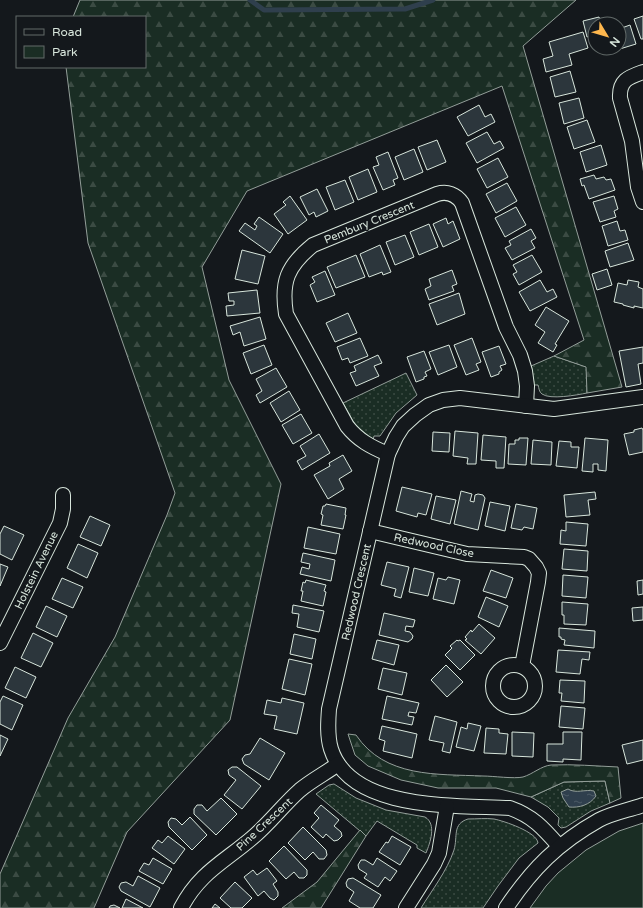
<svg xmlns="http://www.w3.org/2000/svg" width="643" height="908" font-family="'Varela Round',sans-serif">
	<defs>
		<pattern id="grass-dots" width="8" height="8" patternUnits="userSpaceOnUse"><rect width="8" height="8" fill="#1a2d24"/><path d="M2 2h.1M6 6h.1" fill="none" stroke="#3b4b43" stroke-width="1.8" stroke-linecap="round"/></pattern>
		<pattern id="forest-firs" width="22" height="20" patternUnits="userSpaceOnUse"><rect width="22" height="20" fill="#1a2d24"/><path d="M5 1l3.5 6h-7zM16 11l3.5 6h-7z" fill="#3b4b43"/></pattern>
		<pattern id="water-ripples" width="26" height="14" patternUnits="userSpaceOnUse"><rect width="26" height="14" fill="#2f3f4d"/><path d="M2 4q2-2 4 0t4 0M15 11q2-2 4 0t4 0" fill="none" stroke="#4c5b66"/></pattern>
	</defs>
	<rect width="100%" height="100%" fill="#14181c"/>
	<!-- grass -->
	<g fill="url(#grass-dots)" stroke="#939e99">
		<path d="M554 356 587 367V393C577 395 550 400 542 394 539 392 539 388 538 385H533L531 366Z"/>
		<polygon points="406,373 417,395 396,413 380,436 374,436 373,440 358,429 353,421 343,403"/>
		<polygon points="605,781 610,803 591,811 566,827 561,828 558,825 559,818 548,807 531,797 564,782"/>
		<path d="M334 784 356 798 386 810 425 817C437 824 430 843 426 853L417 848V845L377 821 366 836 316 794 329 785Z"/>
		<path d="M468 819C477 819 486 818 494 819 504 821 537 832 538 843L519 858 498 886 483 908H421C432 890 447 871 454 850 458 836 452 824 468 819Z"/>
	</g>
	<!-- forest -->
	<g fill="url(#forest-firs)" stroke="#939e99">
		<polygon points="80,0 576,0 523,46 622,387 587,393 586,367 554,356 584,340 502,86 247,191 202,267 229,380 281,484 230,720 127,832 94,908 0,908 0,874 68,718 115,637 167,515 175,493 88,243 66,67 145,67 145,17 73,17"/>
		<path d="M348 734 356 735C385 778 437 774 483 776 493 776 514 779 523 777 533 774 541 766 551 765 573 764 596 766 618 767L621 798 610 803 605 781 564 782 531 797 496 788H438L401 780 368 766 355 755Z"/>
		<polygon points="360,830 366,836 321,908 282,908 317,882"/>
	</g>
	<!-- green -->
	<polygon fill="#1a2d24" stroke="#939e99" points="643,823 643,908 530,908 546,886 558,873 586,850 619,831"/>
	<!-- water -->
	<path fill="url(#water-ripples)" stroke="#939e99" d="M568 789C576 794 585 789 594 791L596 796C590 805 579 808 569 807L563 798 561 792Z"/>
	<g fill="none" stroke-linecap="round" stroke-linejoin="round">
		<!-- stream -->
		<polyline stroke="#2f3f4d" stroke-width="5" points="250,0 264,10 405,9 433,0"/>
	</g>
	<!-- building -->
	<g fill="#2c363c" stroke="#d8e6dc">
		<polygon points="643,16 643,39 641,39 634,19"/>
		<polygon points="599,17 601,24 595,24 595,35 587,37 583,21"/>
		<polygon points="630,25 636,44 610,52 609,48 619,48 619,29"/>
		<polygon points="583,32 588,48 569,54 572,65 546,72 543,59 553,56 549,42"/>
		<polygon points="570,71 576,92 555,97 550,77"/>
		<polygon points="579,98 584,118 564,124 559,103"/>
		<polygon points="479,105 485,117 491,114 495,122 468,136 457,117"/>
		<polygon points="587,120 595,142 574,149 567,127"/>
		<polygon points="487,132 494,144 500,141 504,148 477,163 466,143"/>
		<polygon points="437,140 446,162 427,170 418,147"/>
		<polygon points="601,145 607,165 586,172 580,152"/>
		<polygon points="414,149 423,172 404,180 395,157"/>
		<polygon points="388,152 398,178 393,180 395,185 383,190 373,167 379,165 376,157"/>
		<polygon points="498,158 508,177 487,188 477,169"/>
		<polygon points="368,169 377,192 358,200 349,177"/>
		<polygon points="594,175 596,179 604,177 606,180 611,179 615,190 589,199 584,185 582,186 580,179"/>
		<polygon points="345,180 354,202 335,210 326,187"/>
		<polygon points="507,183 517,201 496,213 486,194"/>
		<polygon points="317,189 328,211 316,217 314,212 309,215 300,197"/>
		<polygon points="290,196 307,220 288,234 274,214 286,205 283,202"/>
		<polygon points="614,196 618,209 614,211 616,217 600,222 593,202"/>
		<polygon points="516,207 526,225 505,237 495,218"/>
		<polygon points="259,217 283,234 270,253 239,231 245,223 255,230 257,226 254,224"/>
		<polygon points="446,218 448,224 453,221 460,239 443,247 433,224"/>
		<polygon points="617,221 620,231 625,230 628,240 608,246 602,226"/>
		<polygon points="429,224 438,247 419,255 410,232"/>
		<polygon points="531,229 536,238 531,241 535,248 512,260 505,248 511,245 509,241"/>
		<polygon points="405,235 414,257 395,265 386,242"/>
		<polygon points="628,243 634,260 610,267 605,251"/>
		<polygon points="380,245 391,272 383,275 382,272 369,277 360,254"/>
		<polygon points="242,250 265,256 258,284 235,279"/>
		<polygon points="356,255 365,277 336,288 327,267"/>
		<polygon points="532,255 542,272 519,285 513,274 517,272 513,265"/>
		<polygon points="607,269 612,285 597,290 592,274"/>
		<polygon points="452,270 457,284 452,286 454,291 429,300 425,289 431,286 429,279"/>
		<polygon points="325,271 335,295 317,302 310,285 315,282 312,277"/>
		<polygon points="540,280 547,292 553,289 557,297 530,311 519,292"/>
		<polygon points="628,280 639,282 638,287 643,289 643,308 634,306 634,308 623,305 623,304 614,302 618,283 627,285"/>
		<polygon points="257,290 260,313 227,316 226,306 234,305 234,301 229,301 228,293"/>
		<polygon points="459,293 465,314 437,325 429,304"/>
		<polygon points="546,307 569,321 555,344 557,345 553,352 538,343 545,332 535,325"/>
		<polygon points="348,313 357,333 335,342 326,323"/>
		<polygon points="260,317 266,339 244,346 240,332 233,335 230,326"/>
		<polygon points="360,338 368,356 350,363 348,358 342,360 337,347"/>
		<polygon points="472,338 481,362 476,364 479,370 466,375 454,345"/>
		<polygon points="264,345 272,365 251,374 243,353"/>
		<polygon points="449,345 457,367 438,375 429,352"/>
		<polygon points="499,346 506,364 500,366 502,370 499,372 499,374 491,377 482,352"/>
		<polygon points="643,347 643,363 638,364 641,384 626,387 619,351"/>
		<polygon points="424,351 431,369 425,372 427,376 424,377 424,379 416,382 407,357"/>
		<polygon points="378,355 382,363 374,366 379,376 356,386 350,373 356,371 354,366"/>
		<polygon points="276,368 287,387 260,403 256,395 262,391 256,379"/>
		<polygon points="289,391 300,410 281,422 270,403"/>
		<polygon points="301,414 312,433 293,444 282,425"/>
		<polygon points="642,428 643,430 643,452 629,455 624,434 634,432 634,430"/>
		<polygon points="455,431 478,433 476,464 467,464 468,458 453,456"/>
		<polygon points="433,432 450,433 449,452 432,451"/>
		<polygon points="319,434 330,453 302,470 297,461 306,456 300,446"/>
		<polygon points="483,435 506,437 504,468 496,468 496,461 481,460"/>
		<polygon points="519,438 528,438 526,465 508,464 509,444 515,444 515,440 519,440"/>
		<polygon points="585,438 608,440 606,471 598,470 598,464 593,464 593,472 582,471"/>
		<polygon points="533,440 552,442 551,465 531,464"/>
		<polygon points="559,441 571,442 571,447 579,447 577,468 556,466"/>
		<polygon points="343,455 352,471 339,479 344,489 328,499 314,475 330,466 329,463"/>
		<polygon points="402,487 432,494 426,515 418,513 417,517 396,511"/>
		<polygon points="461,491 472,494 470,501 474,502 475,495 478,494 483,495 485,498 478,530 454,524"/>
		<polygon points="595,492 596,499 588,500 590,515 566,517 564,495"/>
		<polygon points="436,496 456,500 450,524 431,519"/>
		<polygon points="490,502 510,506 505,531 485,526"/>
		<polygon points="326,504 346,508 345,515 346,515 343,529 321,525 323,515 321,514 323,506 325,506"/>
		<polygon points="516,504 537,508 533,529 524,527 522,530 511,528"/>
		<polygon points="90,516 110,525 101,546 80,537"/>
		<polygon points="566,522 588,524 586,546 560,544 561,530 566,531"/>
		<polygon points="4,526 24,535 12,560 0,554 0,534"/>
		<polygon points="308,527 340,534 336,554 304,548"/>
		<polygon points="78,544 98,553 87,578 67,568"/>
		<polygon points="564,549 588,551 587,571 562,569"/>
		<polygon points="303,553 335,560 331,581 300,574 302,567 309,569 310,564 301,562"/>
		<polygon points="387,562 409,567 401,598 394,596 396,589 381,585"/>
		<polygon points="0,564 8,567 0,586"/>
		<polygon points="414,568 434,573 428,596 409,592"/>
		<polygon points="491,570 513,578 506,598 483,591"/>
		<polygon points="563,575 588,577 586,598 562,596"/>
		<polygon points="448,577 460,580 454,604 433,599 438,578 446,580"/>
		<polygon points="62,578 83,587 73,608 52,599"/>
		<polygon points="306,580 326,585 324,591 326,592 323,606 301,601 303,591 301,591 303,582 305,583"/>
		<polygon points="643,580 643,594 638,595 637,581"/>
		<polygon points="486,597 508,606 499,627 478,617"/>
		<polygon points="562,602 588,604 586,625 564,624 564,615 562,615"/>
		<polygon points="293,605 324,611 319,632 297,627 299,614 292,613"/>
		<polygon points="46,606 67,616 57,637 36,627"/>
		<polygon points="643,607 643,620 633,621 632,608"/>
		<polygon points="384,613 415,620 413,627 406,626 405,631 410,632 413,636 412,639 408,642 379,635"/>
		<polygon points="479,624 495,638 481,654 465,640 467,639 465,637 471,630 472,632"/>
		<polygon points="559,628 595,631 594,648 564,645 565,640 561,639 561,637 559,637"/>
		<polygon points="33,633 53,643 41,667 21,658"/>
		<polygon points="294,634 316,639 312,659 290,654"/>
		<polygon points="377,640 399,645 394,665 372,659"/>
		<polygon points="457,640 458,641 460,640 475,655 460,670 445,655 452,648 450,646"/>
		<polygon points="558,650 590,652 589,660 582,659 580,674 556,672"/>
		<polygon points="289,659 312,664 305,695 282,689"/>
		<polygon points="446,665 463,682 447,697 431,680"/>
		<polygon points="15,667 36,677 26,698 5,688"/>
		<polygon points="383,668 407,673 402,695 378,689"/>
		<polygon points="560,680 585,681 584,703 561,701 562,693 559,693"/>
		<polygon points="3,696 23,705 12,730 0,724 0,702"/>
		<polygon points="387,696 419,703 416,713 409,712 408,716 414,717 412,725 382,719"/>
		<polygon points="282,698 304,703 297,734 274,729 277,716 264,714 267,700 281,703"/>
		<polygon points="561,706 585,708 583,729 559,727"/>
		<polygon points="435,716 457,722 450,753 442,751 444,743 429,740"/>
		<polygon points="468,723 481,726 474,751 456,747 461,727 467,729"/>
		<polygon points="382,726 417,734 412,758 383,751 385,741 379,739"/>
		<polygon points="486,728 499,729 499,733 508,734 506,754 484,753"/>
		<polygon points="512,732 534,733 533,757 512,756"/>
		<polygon points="563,732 582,732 581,760 563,759 563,762 547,761 547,744 563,744"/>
		<polygon points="0,735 8,739 0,756"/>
		<polygon points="260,738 285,753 269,780 244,764 242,759 245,755 250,754"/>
		<polygon points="643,740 643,760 627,764 622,745"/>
		<polygon points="232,767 237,767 261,786 242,809 224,795 236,780 229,775 228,770"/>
		<polygon points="221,798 237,814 216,835 194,814 194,809 197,805 202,805 207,811"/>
		<polygon points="321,805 339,820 334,826 341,832 342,836 338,840 334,841 326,834 323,838 311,827 319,818 314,813"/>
		<polygon points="190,817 207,835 192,850 169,827 168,822 171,818 176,819 182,825"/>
		<polygon points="303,827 326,850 327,855 324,859 319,859 313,852 305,860 288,843"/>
		<polygon points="168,836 185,849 174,864 152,848 158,840 162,843"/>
		<polygon points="392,836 411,847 400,865 379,852 386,842 388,843"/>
		<polygon points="284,846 307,870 307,875 304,878 299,878 294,872 286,879 269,861"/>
		<polygon points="153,858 172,869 163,884 139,871 144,863 149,865"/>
		<polygon points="377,858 397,871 390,881 385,877 378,887 364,878 367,874 359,869 358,865 361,860 365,860 373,865"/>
		<polygon points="267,868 277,881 273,884 278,892 278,896 274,900 270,898 264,891 258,896 244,877 253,870 257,875"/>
		<polygon points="138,876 160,888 150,907 121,891 119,887 121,883 126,882 133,886"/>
		<polygon points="353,878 381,895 373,908 360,908 349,901 354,892 347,887 346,883 348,879"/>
		<polygon points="235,882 252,898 242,908 231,908 220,898"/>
		<polygon points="126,899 143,908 122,908"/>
		<polygon points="215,904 220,908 212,908"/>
		<polygon points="114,905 120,908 109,908 110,906"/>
	</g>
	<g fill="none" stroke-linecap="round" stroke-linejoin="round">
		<!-- minor casing -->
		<g stroke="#d8e6dc" stroke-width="16">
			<g id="minor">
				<path d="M643 72C629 77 619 80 620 98L632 141 638 187 643 202"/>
				<path d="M388 454C371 447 358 440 347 426L286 314C281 282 287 266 313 245L437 194C447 191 456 194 462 203L506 327 520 355 525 371 527 386 526 406"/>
				<polyline points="370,531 467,554 524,557 529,559 536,567 539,573 538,582 522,666"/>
				<polyline points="0,643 60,523 63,509 63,495"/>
				<circle cx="514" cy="686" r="21"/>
				<path d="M559 846C544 829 533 816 510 808 458 805 351 812 331 749 327 736 328 722 329 709L388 454 396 437 403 426 415 415 429 405 443 400 460 398 554 409 643 397"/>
				<path d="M181 908C199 873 224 862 252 838 270 823 283 805 300 790 312 780 326 773 338 764"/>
				<polyline points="406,908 434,864 439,853 447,806"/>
				<path d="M506 908C532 869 558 843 599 820 612 813 629 810 643 805"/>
			</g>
		</g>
		<!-- minor -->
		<use href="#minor" stroke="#14181c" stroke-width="14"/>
	</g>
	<g text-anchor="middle" stroke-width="3" stroke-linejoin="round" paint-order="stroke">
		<!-- street labels -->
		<g font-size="11" fill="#d8e6dc" stroke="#14181c">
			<text transform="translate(369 222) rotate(-22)" y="4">Pembury Crescent</text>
			<text transform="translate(434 545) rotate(12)" y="4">Redwood Close</text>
			<text transform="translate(36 570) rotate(-64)" y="4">Holstein Avenue</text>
			<text transform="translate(356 592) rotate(-77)" y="4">Redwood Crescent</text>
			<text transform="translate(264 824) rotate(-43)" y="4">Pine Crescent</text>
		</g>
	</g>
	<!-- legend -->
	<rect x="16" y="16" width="130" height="52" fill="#14181c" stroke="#626a69"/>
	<rect x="24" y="29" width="20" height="6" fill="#14181c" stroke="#626a69"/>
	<text x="52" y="36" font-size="12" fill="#d8e6dc">Road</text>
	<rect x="24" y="46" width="20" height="12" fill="#1a2d24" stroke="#626a69"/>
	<text x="52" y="56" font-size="12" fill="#d8e6dc">Park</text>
	<!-- north arrow -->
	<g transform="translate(607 36) rotate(128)"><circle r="19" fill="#14181c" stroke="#626a69"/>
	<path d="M0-3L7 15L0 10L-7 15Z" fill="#ffb74d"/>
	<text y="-6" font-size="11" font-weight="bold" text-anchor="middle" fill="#d8e6dc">N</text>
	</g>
</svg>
